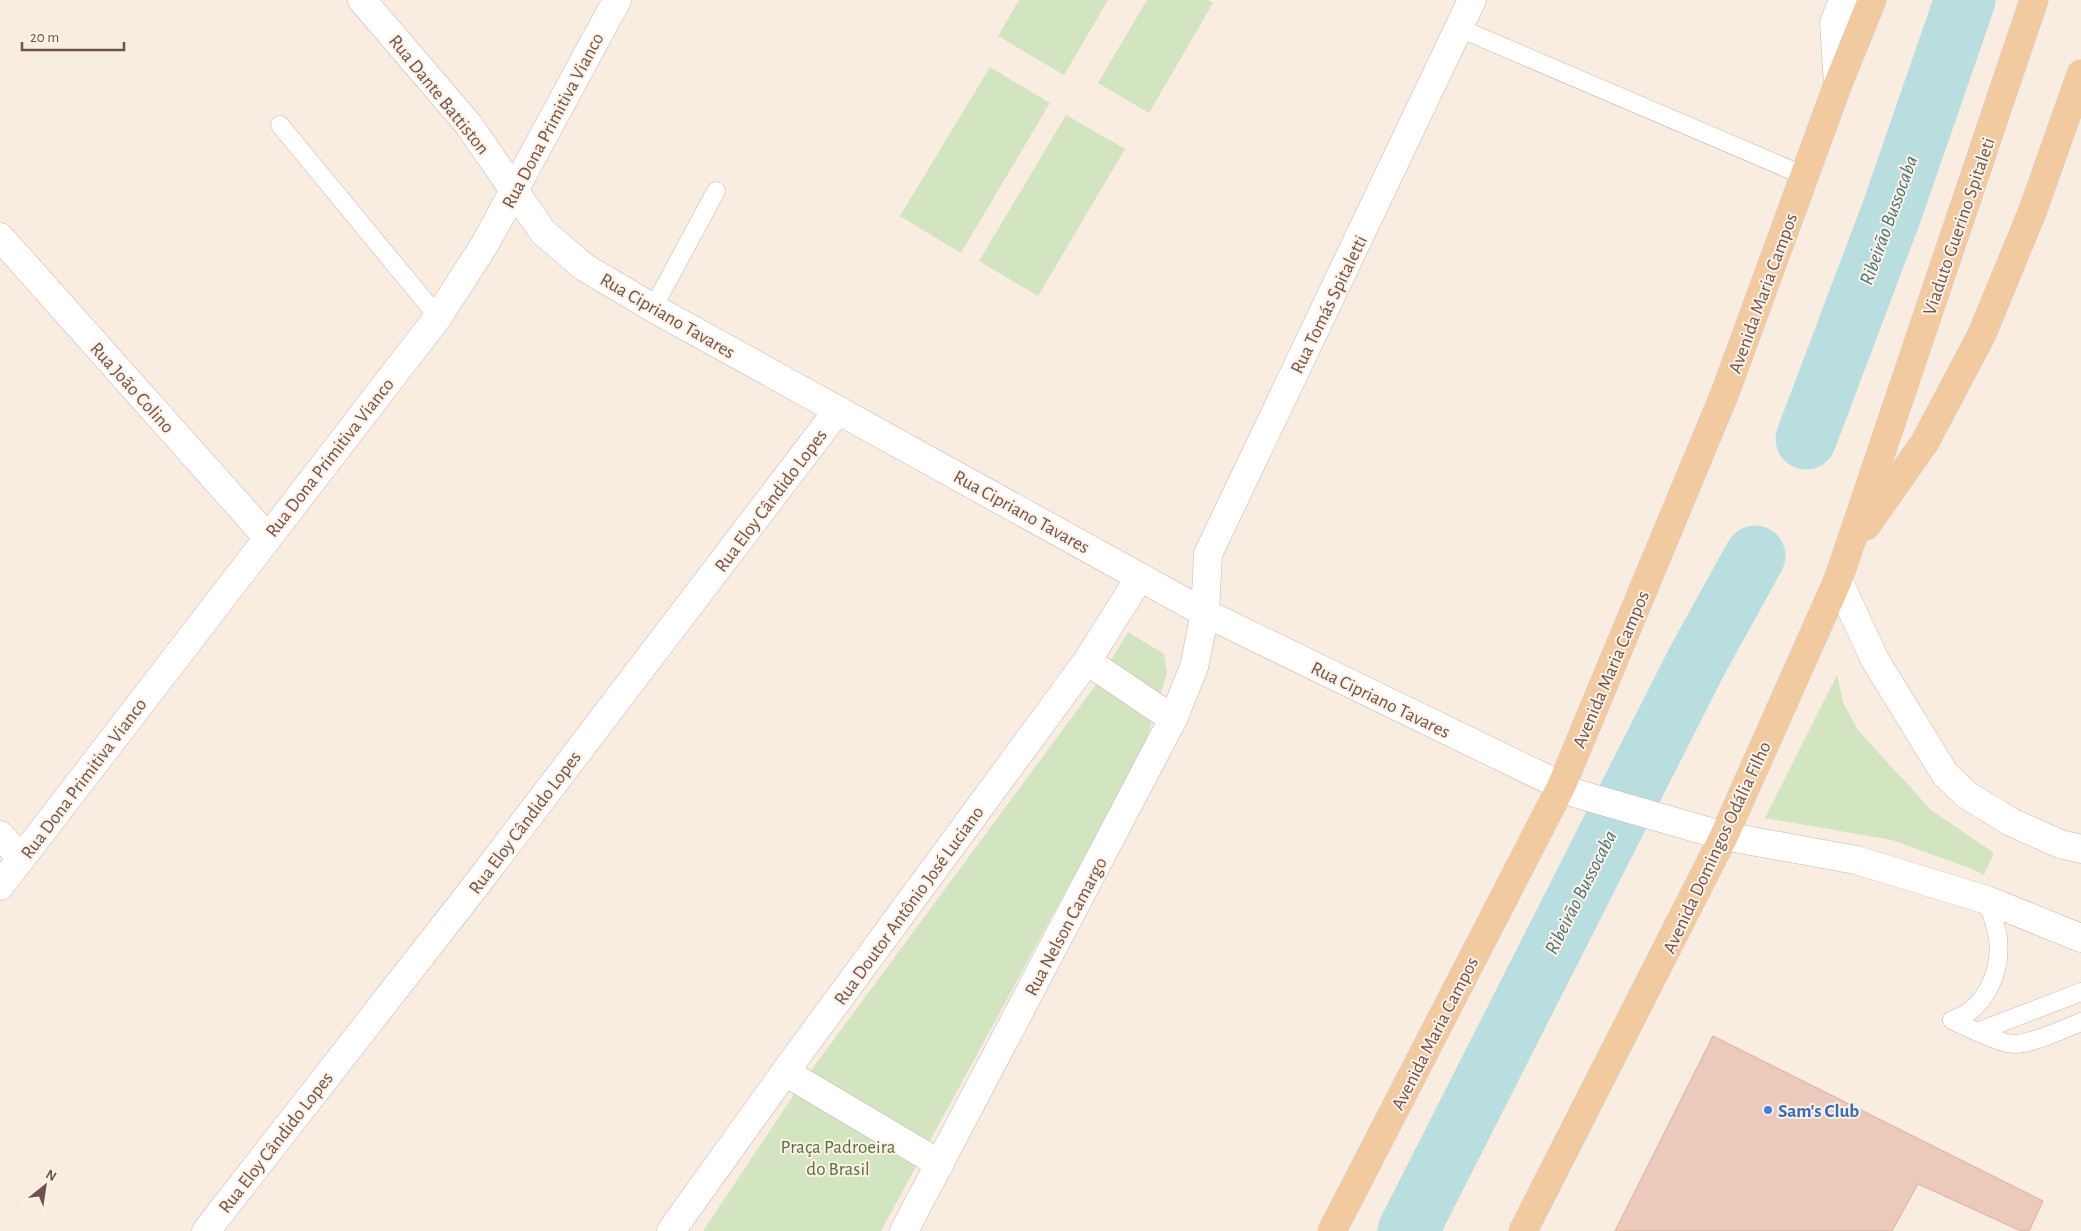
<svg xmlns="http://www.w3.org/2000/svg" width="2081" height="1231" font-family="'Alegreya Sans',sans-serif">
	<rect width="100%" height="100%" fill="#f9ede1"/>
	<!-- green -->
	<g fill="#d3e4c1">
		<polygon points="1019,0 1108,0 1064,75 998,36"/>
		<polygon points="1147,0 1208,0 1213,3 1149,113 1098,83"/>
		<polygon points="990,67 1050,103 961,253 900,216"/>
		<polygon points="1066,115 1125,149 1038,296 979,261"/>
		<polygon points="1128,632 1164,654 1167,673 1144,747 881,1231 703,1231 801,1084 1098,682"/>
		<polygon points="1837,675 1843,702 1857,729 1931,810 1994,853 1984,875 1972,869 1892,840 1765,818"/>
	</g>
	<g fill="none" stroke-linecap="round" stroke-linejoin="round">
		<!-- river -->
		<g stroke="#b8dee0" stroke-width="61">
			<polyline points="1806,439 1892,211 1965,0"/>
			<polyline points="1408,1231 1697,661 1755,556"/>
		</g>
	</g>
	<!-- building -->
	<polygon fill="#ebc9bb" stroke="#dcaf9e" points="1713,1036 2043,1201 2029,1231 2021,1231 1918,1184 1892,1231 1615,1231"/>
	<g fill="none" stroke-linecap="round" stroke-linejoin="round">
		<!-- service casing -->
		<g stroke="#c8b4aa" stroke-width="19">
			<g id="service">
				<polyline points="1459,28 1805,176"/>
				<polyline points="280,125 438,317"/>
				<polyline points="653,308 716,191"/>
				<path d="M1952 1020C1985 1010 2002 972 1998 938 1996 926 1991 913 1987 900"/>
				<path d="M1952 1020C1966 1027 2001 1044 2014 1044 2033 1044 2064 1029 2081 1022"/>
				<polyline points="1977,1032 2081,992"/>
			</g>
		</g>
		<!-- minor casing -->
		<g stroke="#c8b4aa" stroke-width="29">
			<g id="minor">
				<polyline points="0,237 267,537"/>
				<polyline points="1087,661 1173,719"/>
				<polyline points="0,835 21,858"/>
				<polyline points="785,1072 940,1164"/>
				<polyline points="206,1231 477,884 838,410"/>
				<polyline points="671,1231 785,1072 1087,661 1140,577"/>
				<polyline points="904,1231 1173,719 1194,667 1205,613 1208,554 1472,0"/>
			</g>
		</g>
		<!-- secondary casing -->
		<g stroke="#cdb5aa" stroke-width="29">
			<g id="secondary">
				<polyline points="362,0 468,124 543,232 584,267 653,308 1205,613 1578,794 1724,836 1856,860 1987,900 2081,938"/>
				<polyline points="1838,84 1834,23 1843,0"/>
				<polyline points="1838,580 1875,660 1945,774 1967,795 2011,822 2060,844 2081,849"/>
				<polyline points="0,886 438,317 485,244 617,0"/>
			</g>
		</g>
		<!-- primary casing -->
		<g stroke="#d6cfcd" stroke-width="29">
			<g id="primary">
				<polyline points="1866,526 1925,442 1982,334 2033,210 2081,74"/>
				<polyline points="1332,1231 1561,787 1725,393 1838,84 1872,0"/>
				<polyline points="1523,1231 1724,836 1838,580 2034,0"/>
			</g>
		</g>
		<!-- service -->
		<use href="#service" stroke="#fff" stroke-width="18"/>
		<!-- minor -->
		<use href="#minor" stroke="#fff" stroke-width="28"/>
		<!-- secondary -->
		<use href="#secondary" stroke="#fff" stroke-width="28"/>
		<!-- primary -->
		<use href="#primary" stroke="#f2ca9f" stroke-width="28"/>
	</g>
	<!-- markers -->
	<circle fill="#3f7fe0" stroke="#fdf1e6" stroke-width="2" cx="1768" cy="1110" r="5"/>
	<g text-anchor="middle" stroke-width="4" stroke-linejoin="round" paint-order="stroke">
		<!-- street labels -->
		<g font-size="19" fill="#6d534b" stroke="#fdf1e6">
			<text transform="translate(440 94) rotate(51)" y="7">Rua Dante Battiston</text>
			<text transform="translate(552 120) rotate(-62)" y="7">Rua Dona Primitiva Vianco</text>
			<text transform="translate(1958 226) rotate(-71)" y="7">Viaduto Guerino Spitaleti</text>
			<text transform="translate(1762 293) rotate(-70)" y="7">Avenida Maria Campos</text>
			<text transform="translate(1328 304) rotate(-64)" y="7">Rua Tomás Spitaletti</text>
			<text transform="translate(668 315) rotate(30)" y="7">Rua Cipriano Tavares</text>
			<text transform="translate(133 387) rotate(48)" y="7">Rua João Colino</text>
			<text transform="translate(329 457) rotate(-52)" y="7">Rua Dona Primitiva Vianco</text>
			<text transform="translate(770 500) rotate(-53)" y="7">Rua Eloy Cândido Lopes</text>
			<text transform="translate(1022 511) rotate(29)" y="7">Rua Cipriano Tavares</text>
			<text transform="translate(1610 669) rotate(-67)" y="7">Avenida Maria Campos</text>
			<text transform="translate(1381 699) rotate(26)" y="7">Rua Cipriano Tavares</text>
			<text transform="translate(83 778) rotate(-53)" y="7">Rua Dona Primitiva Vianco</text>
			<text transform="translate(524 822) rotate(-53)" y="7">Rua Eloy Cândido Lopes</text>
			<text transform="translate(1716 847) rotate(-65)" y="7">Avenida Domingos Odália Filho</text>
			<text transform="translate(908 905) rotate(-54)" y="7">Rua Doutor Antônio José Luciano</text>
			<text transform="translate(1065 926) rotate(-62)" y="7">Rua Nelson Camargo</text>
			<text transform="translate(1434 1033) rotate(-63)" y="7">Avenida Maria Campos</text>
			<text transform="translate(275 1142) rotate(-52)" y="7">Rua Eloy Cândido Lopes</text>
		</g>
		<!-- shop labels -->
		<g font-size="19" font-weight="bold" fill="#366cbe" stroke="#fdf1e6" text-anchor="start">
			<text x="1778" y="1117">Sam's Club</text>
		</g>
		<!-- park labels -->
		<g font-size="19" fill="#567244" stroke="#fdf1e6">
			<text x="838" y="1153">Praça Padroeira<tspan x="838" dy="22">do Brasil</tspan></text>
		</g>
		<!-- water labels -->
		<g font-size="20" font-style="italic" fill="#447578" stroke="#fdf1e6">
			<text transform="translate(1888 220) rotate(-70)" y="7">Ribeirão Bussocaba</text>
			<text transform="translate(1580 892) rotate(-63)" y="7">Ribeirão Bussocaba</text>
		</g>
	</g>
	<!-- north arrow -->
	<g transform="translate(45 1186) rotate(30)" stroke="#fdf1e6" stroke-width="4" paint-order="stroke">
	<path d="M0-4L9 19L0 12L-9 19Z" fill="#6d534b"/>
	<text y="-8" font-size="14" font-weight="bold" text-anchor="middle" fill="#6d534b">N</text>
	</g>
	<!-- scale -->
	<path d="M22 42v8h102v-8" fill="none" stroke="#6d534b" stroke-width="2.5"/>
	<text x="30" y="42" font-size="15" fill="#6d534b" stroke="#fdf1e6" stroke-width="4" paint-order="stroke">20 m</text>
</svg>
